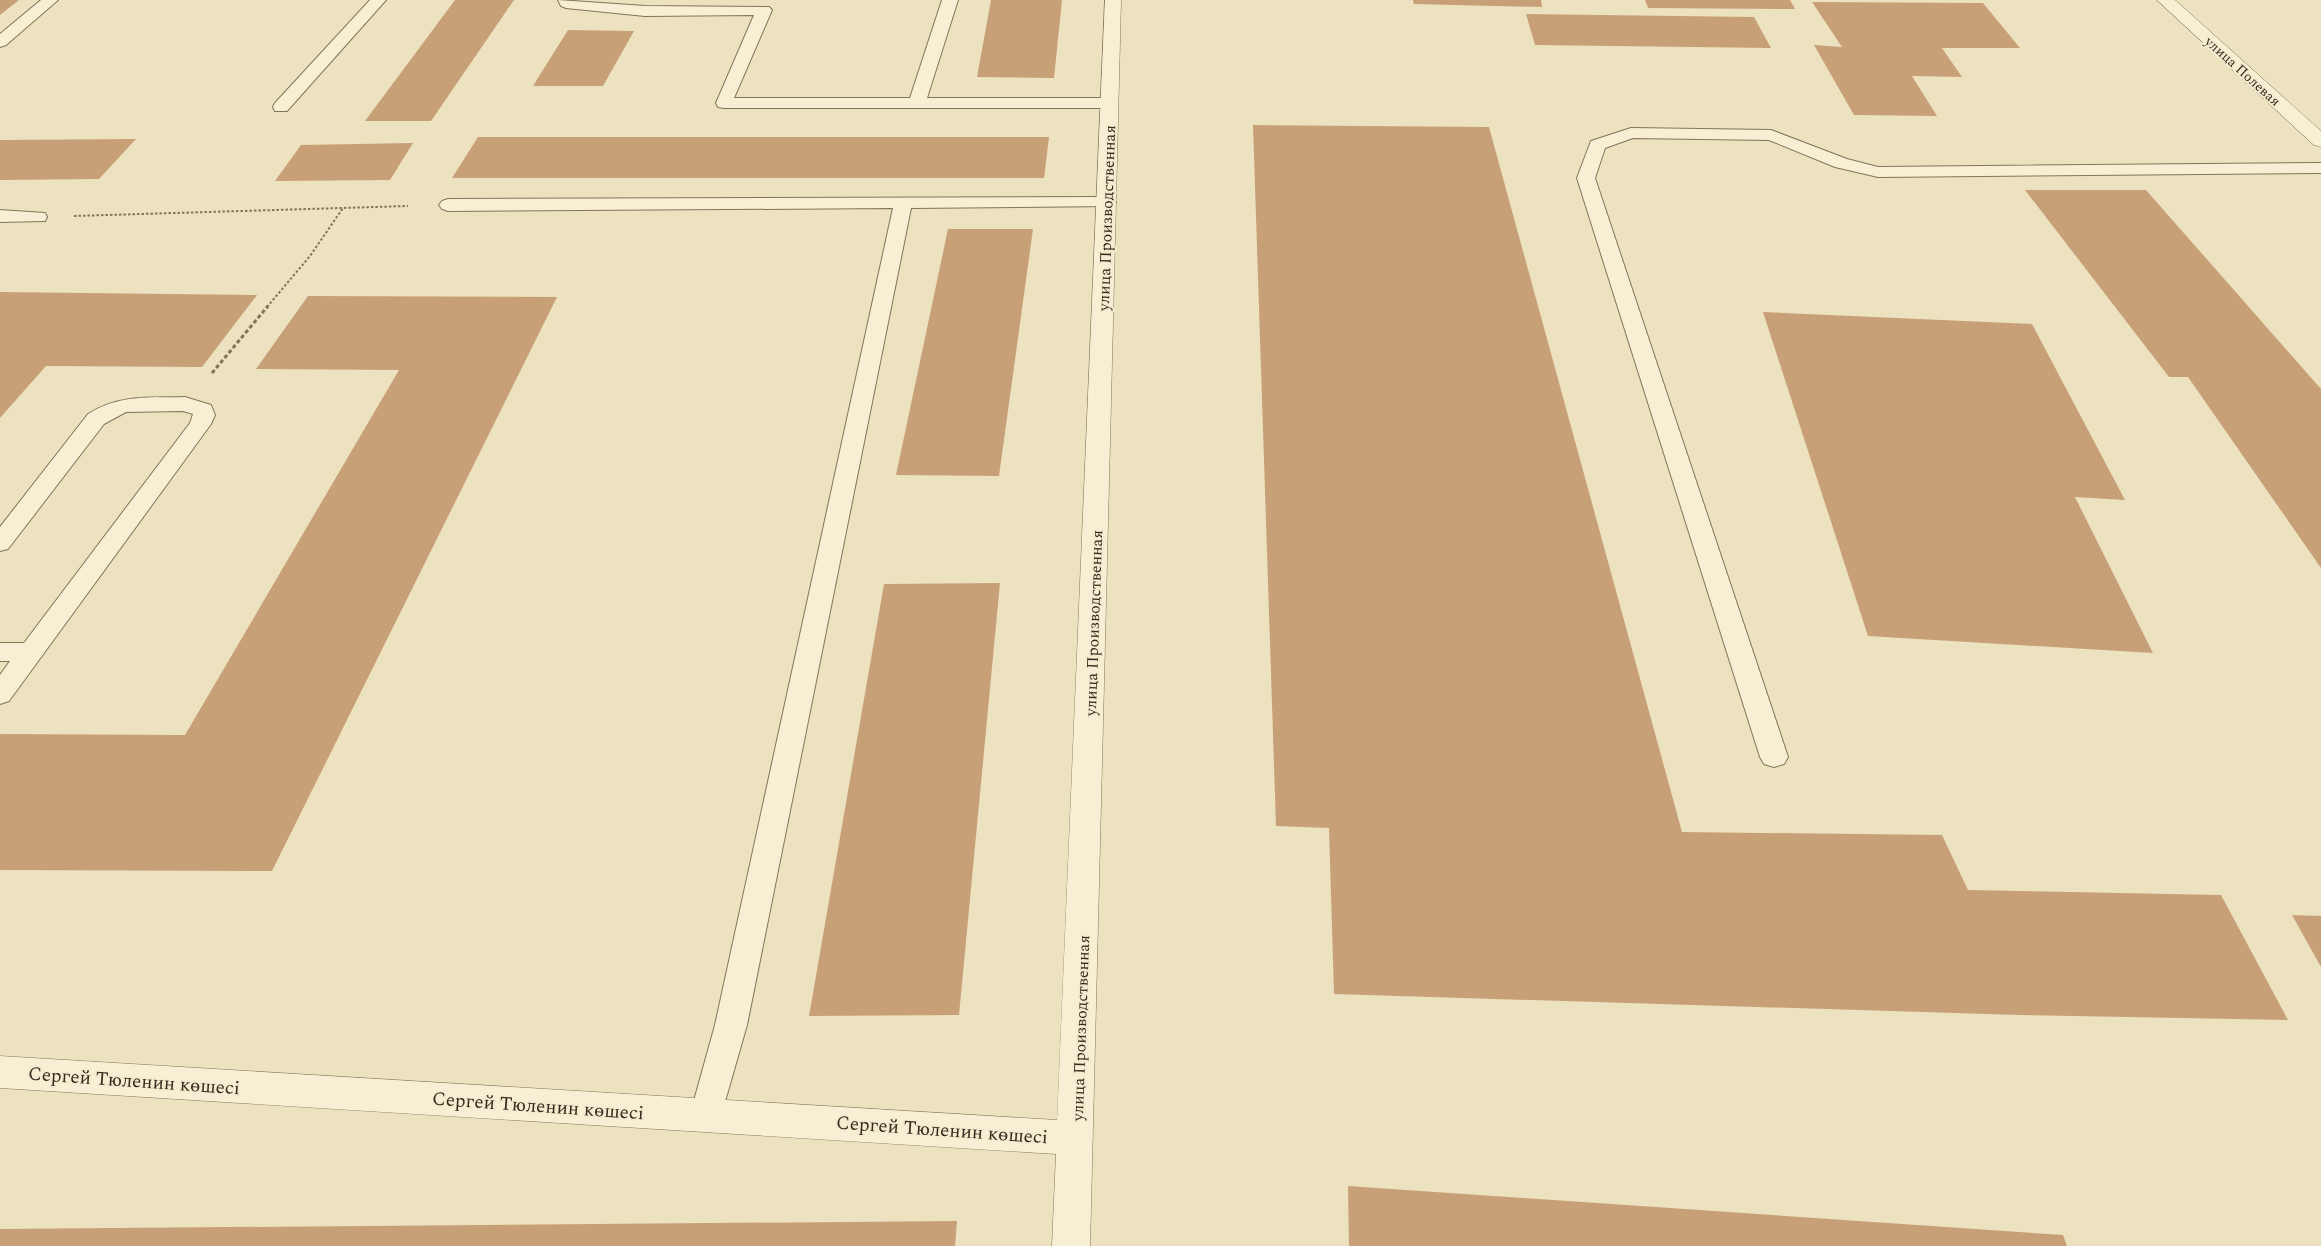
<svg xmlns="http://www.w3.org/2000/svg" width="2321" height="1246" font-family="Spectral,serif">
	<rect width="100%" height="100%" fill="#ece2c0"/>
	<!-- building -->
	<g fill="#c8a078">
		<polygon points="0,0 19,0 0,15"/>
		<polygon points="455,0 514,0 431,121 365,121"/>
		<polygon points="991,0 1062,0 1054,78 977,77"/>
		<polygon points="1413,0 1541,0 1542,7 1414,4"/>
		<polygon points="1645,0 1790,0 1795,9 1648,8"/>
		<polygon points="1812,2 1983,3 2020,48 1942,48 1962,77 1912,76 1937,116 1854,115 1814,45 1842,47"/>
		<polygon points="1526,14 1754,17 1771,48 1535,45"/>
		<polygon points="568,30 634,31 603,86 533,86"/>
		<polygon points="1253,125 1489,127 1682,832 1942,835 1968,890 2221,895 2288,1020 2019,1015 1334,994 1329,828 1276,826"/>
		<polygon points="478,137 1049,137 1044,178 452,178"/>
		<polygon points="136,139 99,179 0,180 0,140"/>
		<polygon points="413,143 390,180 275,181 301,145"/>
		<polygon points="2025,190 2146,190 2321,389 2321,568 2188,377 2169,377"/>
		<polygon points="948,229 1033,229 999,476 896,475"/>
		<polygon points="0,292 257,295 202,367 46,366 0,418"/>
		<polygon points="308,296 557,297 272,871 0,870 0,734 185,735 399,370 256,369"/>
		<polygon points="1763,312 2032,324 2125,500 2075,497 2153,653 1868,636"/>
		<polygon points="1000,583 959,1015 809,1016 884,584"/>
		<polygon points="2292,915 2321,916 2321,967"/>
		<polygon points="1348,1186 2063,1235 2067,1246 1349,1246"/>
		<polygon points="957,1221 955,1246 0,1246 0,1229"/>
	</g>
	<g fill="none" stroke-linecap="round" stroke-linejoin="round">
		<!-- service casing -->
		<g stroke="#847359" stroke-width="2">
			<g id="service">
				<polygon points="41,0 58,0 6,45 0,47 0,34"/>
				<polygon points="370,0 386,0 287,111 275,111 273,107 275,103"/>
				<polygon points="558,0 645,6 769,7 772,10 734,98 910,98 942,0 958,0 927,98 1109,98 1115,99 1117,103 1115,107 1109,108 724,108 718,107 716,103 754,15 645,16 566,8 561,6"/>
				<polygon points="1631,128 1771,130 1847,159 1878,167 2321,163 2321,173 1878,177 1835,167 1769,140 1633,138 1605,148 1595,178 1788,757 1784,764 1774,767 1764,764 1760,757 1577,178 1591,141"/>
				<polygon points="1107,197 1113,198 1116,202 1113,206 911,208 747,1025 718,1126 706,1130 694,1126 690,1115 715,1025 893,208 448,211 442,209 439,205 442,201 448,199"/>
				<polygon points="0,210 45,213 47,217 45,221 0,222"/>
				<path d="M185 397 211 405 215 415 211 424 9 701 0 704V675L10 661H0V643H24L190 423 193 414 183 411 126 412 104 424 8 549 0 551V527L88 414C120 394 149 398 185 397Z"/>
			</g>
		</g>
		<!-- minor casing -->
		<g stroke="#847359" stroke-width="1">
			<g id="minor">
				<polygon points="1105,0 1121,0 1090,1246 1052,1246 1056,1154 0,1088 0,1056 1057,1120"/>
				<polygon points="2157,0 2175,0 2321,131 2321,147 2314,145"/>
			</g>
		</g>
		<!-- path-far1 -->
		<g stroke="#847359" stroke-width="2" stroke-dasharray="2.5 2" stroke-linecap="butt">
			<polyline points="74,216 408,206"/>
			<polyline points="267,307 310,256 343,208"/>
		</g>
		<!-- path -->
		<polyline stroke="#847359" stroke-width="3" stroke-dasharray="4 2.5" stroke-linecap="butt" points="212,373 268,306"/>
		<!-- service -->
		<use href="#service" fill="#f7efd3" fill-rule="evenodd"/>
		<!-- minor -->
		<use href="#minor" fill="#f7efd3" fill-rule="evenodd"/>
	</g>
	<g text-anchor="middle" stroke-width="4" stroke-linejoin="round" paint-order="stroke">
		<!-- far-street labels -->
		<g font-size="14" fill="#342a1d" stroke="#f3eccf">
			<text transform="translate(2243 71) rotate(42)" y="5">улица Полевая</text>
		</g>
		<!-- street labels -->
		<g font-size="16" fill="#342a1d" stroke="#f3eccf">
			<text transform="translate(1106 218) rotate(-88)" y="6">улица Производственная</text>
			<text transform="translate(1093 623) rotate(-88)" y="6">улица Производственная</text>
			<text transform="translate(1080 1028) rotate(-88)" y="6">улица Производственная</text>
		</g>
		<!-- near-street labels -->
		<g font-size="19" fill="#342a1d" stroke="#f3eccf">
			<text transform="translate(134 1080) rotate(4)" y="7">Сергей Тюленин көшесі</text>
			<text transform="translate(538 1105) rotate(4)" y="7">Сергей Тюленин көшесі</text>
			<text transform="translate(942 1129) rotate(4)" y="7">Сергей Тюленин көшесі</text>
		</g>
	</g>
</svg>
